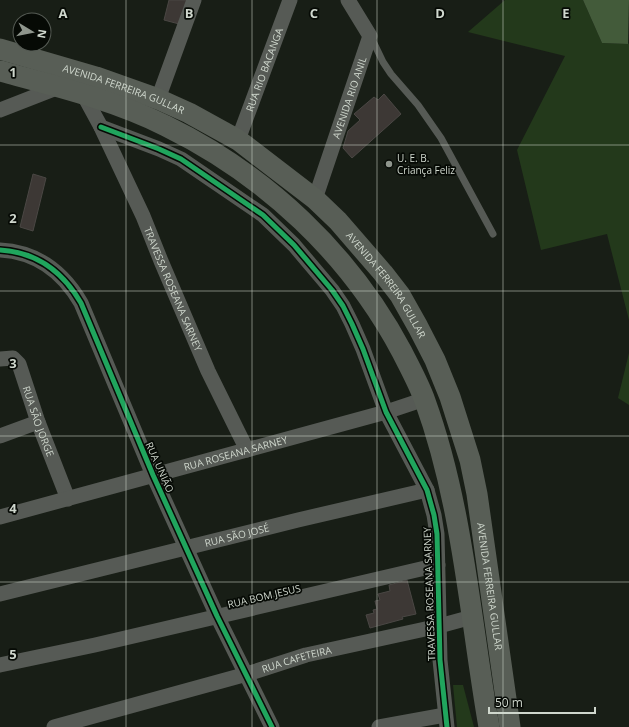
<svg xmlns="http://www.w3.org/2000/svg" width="629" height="727" font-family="'Open Sans',sans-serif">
	<rect width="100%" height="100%" fill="#181e16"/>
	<!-- green -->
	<g fill="#23391b">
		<polygon points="505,0 583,0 602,43 628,44 629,43 629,320 607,234 541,250 517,150 565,56 468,32"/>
		<polygon points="629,353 629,405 618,398"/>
		<polygon points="453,685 463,685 474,727 457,727"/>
	</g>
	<!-- water -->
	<polygon fill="#435b3a" points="583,0 629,0 628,44 602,43"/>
	<!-- building -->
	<g fill="#3d3835" stroke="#4a4744">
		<polygon points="169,0 189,0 183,25 164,20"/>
		<polygon points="384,94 401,114 352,158 343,148 348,131 360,120 354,114 374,97 378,100"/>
		<polygon points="33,174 46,178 33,231 20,227"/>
		<polygon points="407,580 416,614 402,617 403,619 370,628 366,615 374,613 373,610 377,609 375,601 380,600 378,594 390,591 389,585"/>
	</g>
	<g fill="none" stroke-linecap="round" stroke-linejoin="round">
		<!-- lane -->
		<polyline stroke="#565a55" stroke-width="7" points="371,37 383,62 391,74 418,105 441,138 493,234"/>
		<!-- street -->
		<g stroke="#565a55" stroke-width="15">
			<path id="s1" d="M83 94 101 127 143 216 161 261 208 371 247 450"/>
			<polyline points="158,99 194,0"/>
			<polyline points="0,110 59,87"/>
			<polyline points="101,127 159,149 181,159 263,215 294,245 332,290 343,306 352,324 363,349 386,412 427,490 434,515 437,534 440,660 447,727"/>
			<path id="s2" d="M238 140 290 0"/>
			<path id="s3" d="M315 199 370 36 348 0"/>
			<path d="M0 250C37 252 63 272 81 303L153 475 217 616 272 727"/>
			<path id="s4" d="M0 359 13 358 19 364 38 422 68 499"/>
			<polyline points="0,436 38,422"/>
			<path id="s5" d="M0 517 386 412 425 399"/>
			<path id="s6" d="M0 594 298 520 427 490"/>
			<polyline points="0,665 95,645 438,565"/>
			<path id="s7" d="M54 727 247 674 306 655 439 626 472 617"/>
			<polyline points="379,727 445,715"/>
		</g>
		<!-- secondary -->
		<g stroke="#585e56" stroke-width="21">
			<path id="s8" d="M0 49 96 77 158 99 189 113 238 140 315 199 338 221 383 273 400 295 418 327 435 360 450 397 470 460 477 494 510 727"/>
			<path d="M0 71C56 86 114 100 166 126 266 175 350 254 402 352 410 368 419 384 425 401 463 506 470 618 489 727"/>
		</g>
		<!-- cycleway casing -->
		<g stroke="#060a05" stroke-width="8">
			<g id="cycleway">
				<polyline points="101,127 159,149 181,159 263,215 294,245 332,290 343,306 352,324 363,349 386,412 427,490 434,515 437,534 440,660 447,727"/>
				<path d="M0 250C37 252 63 272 81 303L153 475 217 616 272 727"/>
			</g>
		</g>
		<!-- cycleway -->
		<use href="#cycleway" stroke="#20a55d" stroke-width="5"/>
	</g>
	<!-- grid -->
	<path fill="none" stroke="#cfd7cd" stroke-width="1" stroke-opacity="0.55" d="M126 0V727M252 0V727M377 0V727M503 0V727M0 145H629M0 291H629M0 436H629M0 582H629"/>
	<!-- markers -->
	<circle fill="#8f968d" stroke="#060a05" stroke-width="1.5" cx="389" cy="164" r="4"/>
	<g text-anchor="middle" stroke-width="3.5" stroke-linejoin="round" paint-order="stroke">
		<!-- street labels -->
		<g font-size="10" fill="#cfd7cd" stroke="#060a05">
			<text dy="4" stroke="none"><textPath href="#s2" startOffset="75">RUA RIO BACANGA</textPath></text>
			<text dy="4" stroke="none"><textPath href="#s8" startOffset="130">AVENIDA FERREIRA GULLAR</textPath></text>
			<text dy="4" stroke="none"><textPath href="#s3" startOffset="107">AVENIDA RIO ANIL</textPath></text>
			<text dy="4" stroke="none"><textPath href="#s8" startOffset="465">AVENIDA FERREIRA GULLAR</textPath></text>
			<text dy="4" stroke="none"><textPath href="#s1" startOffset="215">TRAVESSA ROSEANA SARNEY</textPath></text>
			<text dy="4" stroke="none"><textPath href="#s4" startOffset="82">RUA SÃO JORGE</textPath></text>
			<text dy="4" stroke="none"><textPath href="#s5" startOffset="244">RUA ROSEANA SARNEY</textPath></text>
			<text transform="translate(160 467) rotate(66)" y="4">RUA UNIÃO</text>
			<text dy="4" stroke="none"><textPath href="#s6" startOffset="244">RUA SÃO JOSÉ</textPath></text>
			<text dy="4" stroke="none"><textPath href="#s8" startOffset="789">AVENIDA FERREIRA GULLAR</textPath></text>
			<text transform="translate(429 594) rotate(-92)" y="4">TRAVESSA ROSEANA SARNEY</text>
			<text transform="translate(264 596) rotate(-13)" y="4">RUA BOM JESUS</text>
			<text dy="4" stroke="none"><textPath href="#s7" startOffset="252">RUA CAFETEIRA</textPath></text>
		</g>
		<!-- poi labels -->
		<g font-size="10" fill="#cfd7cd" stroke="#060a05" text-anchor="start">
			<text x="397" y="162">U. E. B.<tspan x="397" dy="12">Criança Feliz</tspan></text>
		</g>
	</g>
	<g font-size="13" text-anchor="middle" font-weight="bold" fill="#cfd7cd" stroke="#060a05" stroke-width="3.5" stroke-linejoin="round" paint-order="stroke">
		<text x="63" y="18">A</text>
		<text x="189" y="18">B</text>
		<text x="314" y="18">C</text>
		<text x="440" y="18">D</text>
		<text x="566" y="18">E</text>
		<text x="13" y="77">1</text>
		<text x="13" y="223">2</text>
		<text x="13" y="368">3</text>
		<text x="13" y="513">4</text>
		<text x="13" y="659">5</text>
	</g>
	<!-- north arrow -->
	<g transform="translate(32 32) rotate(100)"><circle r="19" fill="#060a05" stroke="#565c55"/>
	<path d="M0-3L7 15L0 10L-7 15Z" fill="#8f968d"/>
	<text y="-6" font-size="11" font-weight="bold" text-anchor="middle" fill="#cfd7cd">N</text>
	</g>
	<!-- scale -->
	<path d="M489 707v6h106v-6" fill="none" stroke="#cfd7cd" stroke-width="2"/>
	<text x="495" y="707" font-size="12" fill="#cfd7cd" stroke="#060a05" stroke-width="3" paint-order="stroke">50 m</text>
</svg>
